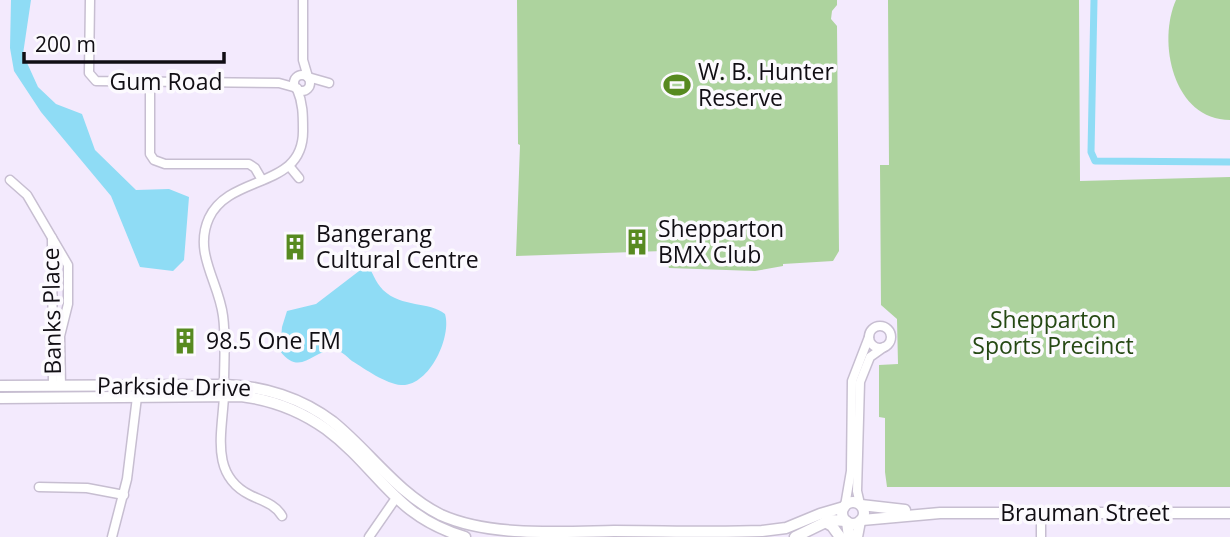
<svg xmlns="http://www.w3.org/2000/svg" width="1230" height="537" font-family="'Open Sans',sans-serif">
	<rect width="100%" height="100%" fill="#f3eafd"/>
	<!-- green -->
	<g fill="#add39e">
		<polygon points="517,0 837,0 837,5 832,11 831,19 837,26 839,251 833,261 783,264 783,266 755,271 669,268 663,251 516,256 520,145 518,144"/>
		<polygon points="888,0 1079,0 1080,181 1230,177 1230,487 887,487 885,472 885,418 879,417 879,365 898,364 897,319 881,305 880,165 889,165"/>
		<path d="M1176 0H1230V120C1173 120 1157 42 1176 0Z"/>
	</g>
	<!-- water -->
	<g fill="#8fdcf5">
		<polygon points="11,0 31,0 23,54 38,87 56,104 82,114 95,150 136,190 169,189 189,197 184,260 173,271 140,267 111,196 41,112 14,71 10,48"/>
		<path d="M366 261C372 271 375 282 383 290 402 308 429 301 445 314 452 337 429 387 401 385 386 384 365 369 352 361 346 356 342 351 334 350 313 349 301 378 280 351L282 327 287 311 316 304 363 268V264Z"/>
	</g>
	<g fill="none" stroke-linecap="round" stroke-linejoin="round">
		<!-- canal -->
		<polyline stroke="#8fdcf5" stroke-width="7" points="1094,0 1091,152 1095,161 1230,162"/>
		<!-- minor casing -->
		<g stroke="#c7bed1" stroke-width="11">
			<g id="minor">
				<polyline points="90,0 89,73 96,81 279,83 297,88"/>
				<polyline points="303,0 303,60 308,77"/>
				<circle cx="302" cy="83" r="8"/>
				<polyline points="308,77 329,83"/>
				<polyline points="150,82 150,154 154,160 165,164 249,164 255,168 262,180"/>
				<polyline points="290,167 299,178"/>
				<polyline points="10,180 27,195 68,265 68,304 60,336 61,386"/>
				<polyline points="52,238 53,386"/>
				<circle cx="880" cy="337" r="11"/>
				<path d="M224 385C224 362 226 338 223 316 219 282 193 253 209 218 230 173 304 190 303 130 303 115 303 103 297 89"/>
				<path d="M224 396C222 434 210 475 250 495 262 501 275 504 282 516"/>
				<polyline points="39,487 87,488 124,495"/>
				<polyline points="860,504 857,491 860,382 870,357 884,347"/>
				<polyline points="845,506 851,471 852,381 869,337"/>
				<polyline points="112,537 127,479 137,397"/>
				<polyline points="369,537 396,498"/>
				<polyline points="1041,537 1041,513"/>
			</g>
		</g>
		<!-- tertiary casing -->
		<g stroke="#c7bed1" stroke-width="13">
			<g id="tertiary">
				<path d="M0 386 224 385C263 386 302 398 333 422 370 452 397 493 441 515 490 537 560 532 614 531 663 531 713 533 762 531L786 528 820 514 844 507"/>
				<path d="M0 398 241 396C273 400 301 411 326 429 380 469 393 516 465 537"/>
				<circle cx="853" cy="513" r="11"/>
				<polyline points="861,505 905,510"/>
				<polyline points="862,520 940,513 1230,513"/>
				<polyline points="825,522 832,526 840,537"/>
				<polyline points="847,522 849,537"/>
				<polyline points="795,537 830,520 846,521"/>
				<polyline points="857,537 860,521"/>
			</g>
		</g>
		<!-- minor -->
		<use href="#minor" stroke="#fff" stroke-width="8"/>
		<!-- tertiary -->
		<use href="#tertiary" stroke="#fff" stroke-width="10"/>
	</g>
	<!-- icons -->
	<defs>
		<g id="stadium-bare" transform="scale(2.1)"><path d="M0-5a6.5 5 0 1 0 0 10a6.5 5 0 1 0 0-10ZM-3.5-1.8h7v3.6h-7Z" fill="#578a20" stroke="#fcfafe" stroke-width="2.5" paint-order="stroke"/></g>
		<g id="building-bare" transform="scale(2.1)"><path d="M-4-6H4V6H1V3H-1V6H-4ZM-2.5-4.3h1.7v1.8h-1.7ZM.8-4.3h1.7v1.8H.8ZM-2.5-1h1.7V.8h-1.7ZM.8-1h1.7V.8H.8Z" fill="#578a20" stroke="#fcfafe" stroke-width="2.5" paint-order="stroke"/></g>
	</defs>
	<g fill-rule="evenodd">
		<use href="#stadium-bare" x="677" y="85"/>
		<use href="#building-bare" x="637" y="242"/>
		<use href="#building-bare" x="295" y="247"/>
		<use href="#building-bare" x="185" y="341"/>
	</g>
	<g text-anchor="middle" stroke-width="7" stroke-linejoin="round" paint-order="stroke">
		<!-- poi labels -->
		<g font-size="23" fill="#110e14" stroke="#fcfafe" text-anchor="start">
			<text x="698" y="80">W. B. Hunter<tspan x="698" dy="26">Reserve</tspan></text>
			<text x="658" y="237">Shepparton<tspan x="658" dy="26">BMX Club</tspan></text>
			<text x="316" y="242">Bangerang<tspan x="316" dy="26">Cultural Centre</tspan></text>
			<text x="206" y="349">98.5 One FM</text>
		</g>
		<!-- street labels -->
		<g font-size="23" fill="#110e14" stroke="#fcfafe">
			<text x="166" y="90">Gum Road</text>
			<text transform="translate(52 311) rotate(-91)" y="8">Banks Place</text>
			<text transform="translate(174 387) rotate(1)" y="8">Parkside Drive</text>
			<text x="1085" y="521">Brauman Street</text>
		</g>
		<!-- park labels -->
		<g font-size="23" fill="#254813" stroke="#fcfafe">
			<text x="1053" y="328">Shepparton<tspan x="1053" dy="26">Sports Precinct</tspan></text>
		</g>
	</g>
	<!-- scale -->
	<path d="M24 52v10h200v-10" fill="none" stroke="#110e14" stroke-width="3.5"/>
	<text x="35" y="52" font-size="21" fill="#110e14" stroke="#fcfafe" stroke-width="5" paint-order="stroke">200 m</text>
</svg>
